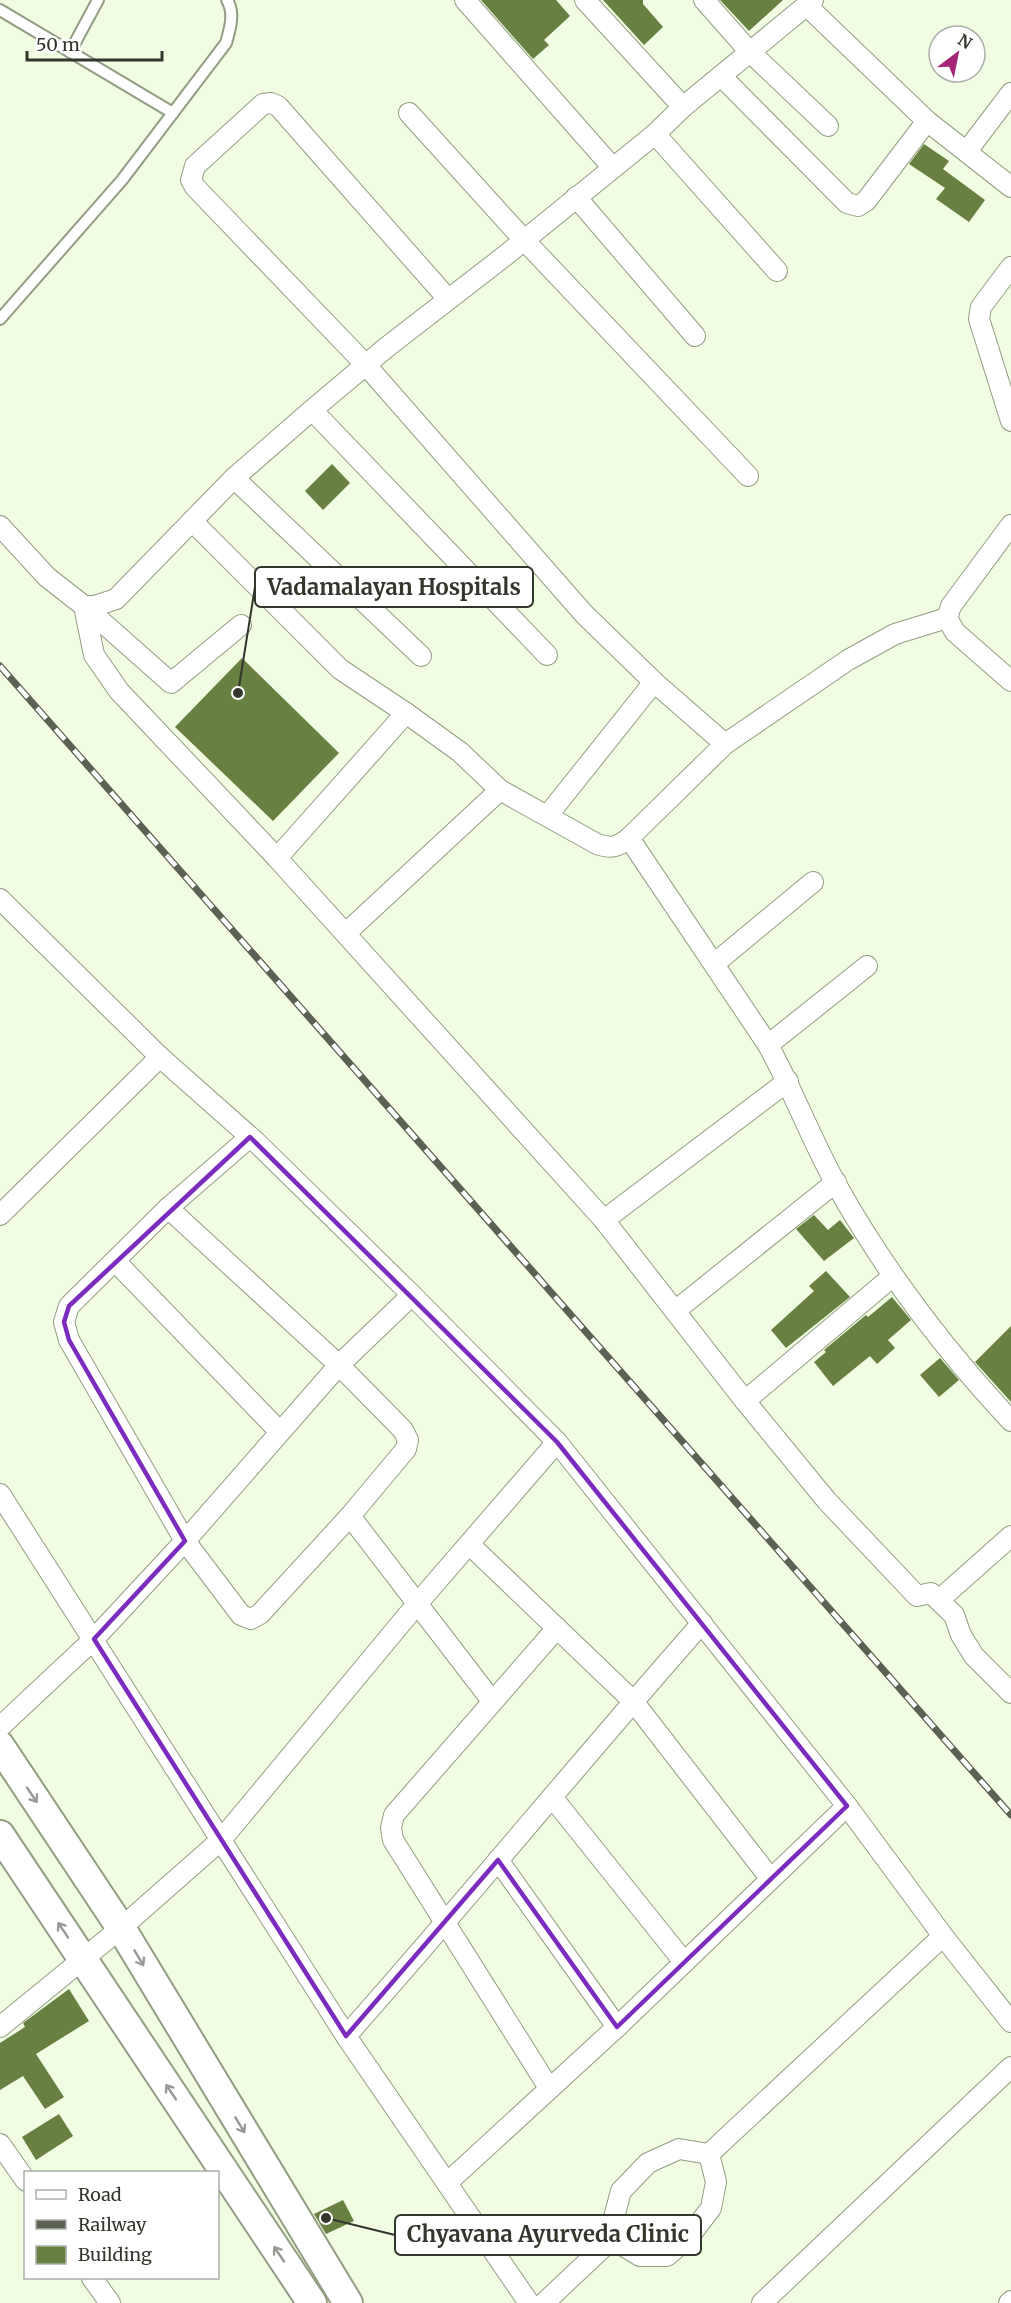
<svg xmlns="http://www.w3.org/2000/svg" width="1011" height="2303" font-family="Merriweather,serif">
	<rect width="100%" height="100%" fill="#f1fde2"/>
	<!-- building -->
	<g fill="#688041">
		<polygon points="481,0 556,0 570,16 544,40 549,45 533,59"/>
		<polygon points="603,0 643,0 643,4 663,27 644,45"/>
		<polygon points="720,0 783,0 749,31"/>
		<polygon points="924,144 949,161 943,169 985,200 969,222 936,199 945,188 909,164"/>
		<polygon points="332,464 350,483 323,510 305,491"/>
		<polygon points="242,658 339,753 273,821 175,727"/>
		<polygon points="814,1215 828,1230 840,1220 854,1238 824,1261 796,1229"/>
		<polygon points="826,1271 850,1297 786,1348 771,1330 814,1291 809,1286"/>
		<polygon points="892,1297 911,1320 888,1340 895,1348 877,1364 870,1356 833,1386 814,1362 826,1352 824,1350 866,1315 868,1317"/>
		<polygon points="1011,1326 1011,1402 975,1362"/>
		<polygon points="940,1358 959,1380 939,1397 920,1375"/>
		<polygon points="69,1989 89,2021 36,2054 64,2097 45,2109 23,2076 0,2090 0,2043 25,2027 23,2023"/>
		<polygon points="59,2114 73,2136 36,2160 22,2137"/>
		<polygon points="343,2200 354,2221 326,2234 314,2214"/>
	</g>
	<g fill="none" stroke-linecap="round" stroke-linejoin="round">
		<!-- service casing -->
		<g stroke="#939d84" stroke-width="14">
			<g id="service">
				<polyline points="0,10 173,113"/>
				<polyline points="70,52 98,0"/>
				<path d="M0 319 122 180 226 43C230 29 235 13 227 0"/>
			</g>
		</g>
		<!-- minor casing -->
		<g stroke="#939d84" stroke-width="22">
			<g id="minor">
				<polyline points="465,0 613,168"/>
				<polyline points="585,0 683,107"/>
				<polyline points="704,0 749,51 828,126"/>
				<polyline points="806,5 927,121 1011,187"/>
				<polyline points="721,76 847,203 858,206 866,201 927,121"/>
				<polyline points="409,113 524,240 748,476"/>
				<polyline points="655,134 777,271"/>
				<polyline points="967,151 1011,93"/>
				<polyline points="576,197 695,336"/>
				<polyline points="1011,267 981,307 979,319 1011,421"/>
				<polyline points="448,299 278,106 271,103 263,104 195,166 191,180 195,187 365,364 584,614 654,682 725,744"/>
				<polyline points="312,410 547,655"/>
				<polyline points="234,478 421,656"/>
				<path d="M192 521 340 669 406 713 460 752 500 790 597 844C611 849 618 847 629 838L725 744 848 660 895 634 947 618"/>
				<polyline points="1011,525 951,606 947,618 955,632 1011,681"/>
				<polyline points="0,526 47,577 84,606 95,606 116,599 234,478 312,410 387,347 506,255 655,134 683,107 813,0"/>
				<polyline points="84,606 94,655 119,691 277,858 604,1220 745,1401 827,1501 917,1596 931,1593 954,1615 961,1635 974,1656 1011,1693"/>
				<polyline points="84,606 171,683 241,625"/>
				<polyline points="548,815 654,682"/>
				<path d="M629 838 768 1045C793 1090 811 1139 836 1184 884 1270 944 1349 1011 1421"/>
				<polyline points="277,858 406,713"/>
				<polyline points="0,899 160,1057 256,1142 412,1295 557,1442 847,1806 943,1936 1011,2022"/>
				<polyline points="346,933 500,790"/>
				<polyline points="714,964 813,882"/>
				<polyline points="768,1045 867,966"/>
				<polyline points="250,1137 168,1208 69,1306 64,1322 69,1340 185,1541 241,1615 251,1619 260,1614 350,1516 492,1701"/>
				<polyline points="168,1208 339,1365 403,1430 408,1440 406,1449 350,1516"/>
				<polyline points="0,1215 160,1057"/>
				<polyline points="604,1220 788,1081"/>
				<polyline points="115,1261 280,1432"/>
				<polyline points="675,1311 836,1182"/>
				<polyline points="745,1401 893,1276"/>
				<polyline points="0,1494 346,2036 529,2303"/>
				<polyline points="469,1544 633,1701 770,1878"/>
				<polyline points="939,1600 1011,1536"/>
				<polyline points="0,1727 94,1639 185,1541 339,1365 412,1295"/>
				<polyline points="552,1797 684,1962"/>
				<polyline points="498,1860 617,2027"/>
				<polyline points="0,2027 121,1928 221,1840 417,1604 557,1442"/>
				<path d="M346 2036C467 1900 582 1759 702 1623"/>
				<polyline points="549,2088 393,1840 391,1828 394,1815 557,1628"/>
				<polyline points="0,2144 26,2181"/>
				<polyline points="447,2183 617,2027 847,1806"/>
				<polyline points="612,2239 640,2256 667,2256 689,2237 711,2208 716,2182 709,2154"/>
				<polyline points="92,2278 110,2303"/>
				<polyline points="544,2303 612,2239 613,2221 621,2191 648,2163 679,2149 709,2154 943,1936"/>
				<polyline points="762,2303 1011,2067"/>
				<polyline points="1009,2303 1011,2301"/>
			</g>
		</g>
		<!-- secondary casing -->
		<g stroke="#939d84" stroke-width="32">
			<g id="secondary">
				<polyline points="0,1746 121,1928 348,2303"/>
				<polyline points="0,1835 312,2303"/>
			</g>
		</g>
		<!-- service -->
		<use href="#service" stroke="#fff" stroke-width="10"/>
		<!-- minor -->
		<use href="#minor" stroke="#fff" stroke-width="20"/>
		<!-- secondary -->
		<use href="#secondary" stroke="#fff" stroke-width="28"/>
		<!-- rail casing -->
		<g stroke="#5b6153" stroke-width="7">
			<polyline id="rail" points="0,666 1011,1815"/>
		</g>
		<!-- rail -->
		<use href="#rail" stroke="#fff" stroke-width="4.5" stroke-dasharray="14" stroke-linecap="butt"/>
	</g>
	<!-- one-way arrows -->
	<defs><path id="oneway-shaft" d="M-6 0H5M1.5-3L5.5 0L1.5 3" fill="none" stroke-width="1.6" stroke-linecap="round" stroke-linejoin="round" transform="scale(1.5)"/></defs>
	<g stroke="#989a96">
		<use href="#oneway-shaft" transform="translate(32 1795) rotate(56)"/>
		<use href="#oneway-shaft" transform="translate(63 1930) rotate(-124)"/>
		<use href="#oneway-shaft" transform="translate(139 1958) rotate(59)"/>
		<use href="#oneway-shaft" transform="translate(171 2092) rotate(-124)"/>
		<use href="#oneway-shaft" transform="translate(240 2125) rotate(59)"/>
		<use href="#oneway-shaft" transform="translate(279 2254) rotate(-124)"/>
	</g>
	<!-- marked area -->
	<path fill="none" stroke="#7b2cbf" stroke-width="4.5" stroke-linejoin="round" d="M250 1137 557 1442 847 1806 617 2027 498 1860 346 2036 94 1639 185 1541 69 1340 64 1322 69 1306Z"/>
	<!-- callouts -->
	<path fill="none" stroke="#32362c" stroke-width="2" d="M238 693L255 587M326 2218L395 2235"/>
	<g fill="#32362c" stroke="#fff" stroke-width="2">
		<circle cx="238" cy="693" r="6"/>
		<circle cx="326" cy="2218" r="6"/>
	</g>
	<g fill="#fff" stroke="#32362c" stroke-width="2">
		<rect x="255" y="567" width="278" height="40" rx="6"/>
		<rect x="395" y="2215" width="306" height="40" rx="6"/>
	</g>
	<g font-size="22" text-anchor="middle" font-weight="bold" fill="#32362c">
		<text x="394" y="595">Vadamalayan Hospitals</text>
		<text x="548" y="2242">Chyavana Ayurveda Clinic</text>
	</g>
	<!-- legend -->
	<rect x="24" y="2171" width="195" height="108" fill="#ffffff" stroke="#adafab" stroke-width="1.5"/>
	<rect x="36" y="2190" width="30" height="9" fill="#ffffff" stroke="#adafab" stroke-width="1.5"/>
	<text x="78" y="2201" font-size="18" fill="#32362c">Road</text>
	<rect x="36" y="2220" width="30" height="9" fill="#5b6153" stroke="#adafab" stroke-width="1.5"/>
	<text x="78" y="2231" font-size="18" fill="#32362c">Railway</text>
	<rect x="36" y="2246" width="30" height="18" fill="#688041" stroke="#adafab" stroke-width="1.5"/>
	<text x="78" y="2261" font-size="18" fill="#32362c">Building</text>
	<!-- north arrow -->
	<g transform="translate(957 54) rotate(32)"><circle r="28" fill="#ffffff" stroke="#adafab" stroke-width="1.5"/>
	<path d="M0-4.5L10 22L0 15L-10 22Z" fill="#a52676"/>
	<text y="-9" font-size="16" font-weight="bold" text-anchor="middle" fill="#32362c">N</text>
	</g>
	<!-- scale -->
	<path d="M27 51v9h135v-9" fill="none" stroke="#32362c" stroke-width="3"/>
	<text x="36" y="51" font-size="18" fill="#32362c" stroke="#ffffff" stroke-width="4.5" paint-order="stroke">50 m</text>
</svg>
